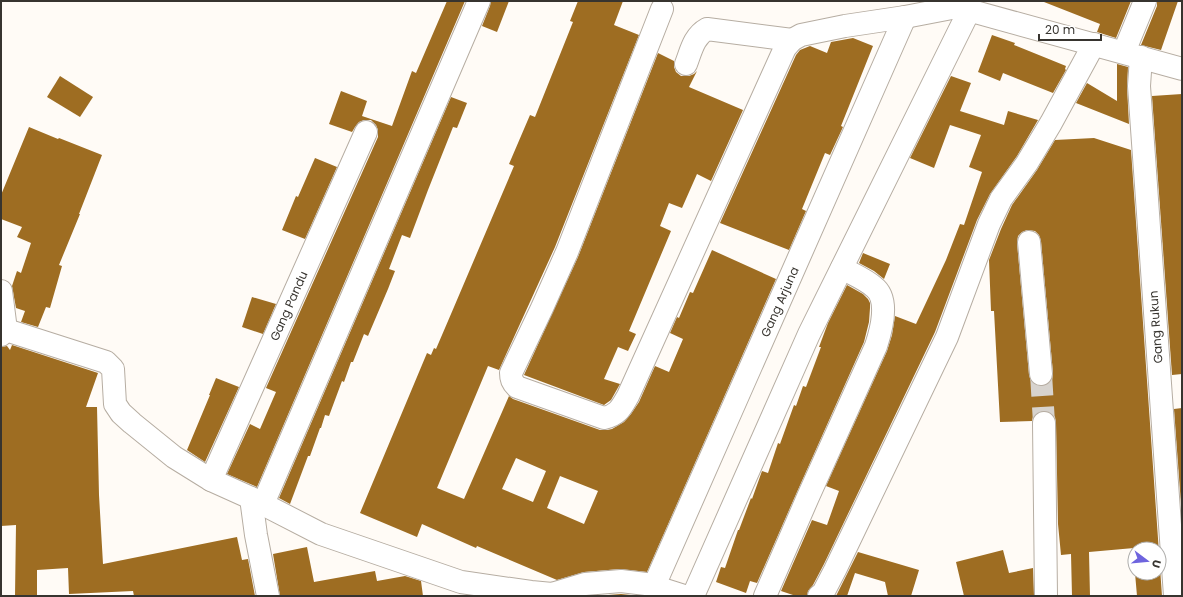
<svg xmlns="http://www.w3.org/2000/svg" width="1183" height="597" font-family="Poppins,sans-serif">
	<rect width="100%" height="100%" fill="#fffbf6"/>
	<!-- building -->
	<g fill="#9e6d22" fill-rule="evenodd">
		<polygon points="447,1 465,1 257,487 227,474 250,424 260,429 276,392 266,388 378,137 378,130 376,125 371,120 364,120 359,122 355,127 352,132 329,124 341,91 367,101 362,116 392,126 412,71 416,73"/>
		<polygon points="491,1 509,1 497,32 482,26 490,6"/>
		<path d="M578 1H623L614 25 639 35 555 247 499 370 488 366 437 488 464 499 509 396 513 399 600 430H607L612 429 624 422 631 414 639 402 655 366 669 372 683 339 670 333 677 317 679 318 690 292 693 293 712 250 776 279 647 572 620 569 584 572 557 580 477 546 476 548 422 524 417 537 360 513 427 353 431 355 434 348 436 349 454 307 514 166 509 164 530 115 535 117 573 22 570 21ZM516 458 546 471 533 502 502 489ZM560 476 598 491 584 524 547 508Z"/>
		<polygon points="1044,1 1131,1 1116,38 1097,32 1100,24 1044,2"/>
		<polygon points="1157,1 1178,1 1161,50 1141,45 1157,6"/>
		<polygon points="992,35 1015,43 1014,45 1066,66 1065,69 1066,70 1053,93 1003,73 1000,81 978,72"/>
		<polygon points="853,38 873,46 841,126 843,127 830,155 825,153 802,209 806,211 789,250 720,223 796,55 800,50 810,46 827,53 831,42"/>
		<polygon points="658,53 674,61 674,67 676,72 681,76 689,76 694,74 697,71 689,87 743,110 711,181 697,174 682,208 669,203 660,226 671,231 629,331 636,334 628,351 618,347 604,379 620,384 611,400 604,405 524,375 578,257"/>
		<polygon points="1117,64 1128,67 1127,87 1129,124 1076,103 1087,83 1117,101"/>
		<polygon points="60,76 93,97 80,117 47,97"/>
		<polygon points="951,76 971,83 960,111 1004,125 1008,111 1038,120 1017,156 990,194 977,220 935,332 824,564 813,585 808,591 807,596 796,596 781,591 812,520 827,525 839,491 826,486 887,351 892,335 895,316 916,324 946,260 960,224 964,225 982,172 969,167 981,135 950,125 934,168 910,158"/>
		<polygon points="1182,94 1182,374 1172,375 1152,96"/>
		<polygon points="451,97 467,103 457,128 453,127 428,190 410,238 402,235 389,269 395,271 388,289 368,336 364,334 353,362 351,362 344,382 342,381 329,416 325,415 321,428 320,428 310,456 308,456 290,504 279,498"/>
		<polygon points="29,127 58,139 59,138 102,155 79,214 80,214 59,265 62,266 50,308 46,307 38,327 21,322 25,311 16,308 12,286 17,271 21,273 31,243 17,237 22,227 1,219 1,195"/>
		<path d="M1094 138 1131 150 1162 596H1137L1135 573H1159V549H1135V566L1134 548 1089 552 1090 596H1072L1071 554 1061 555 1058 524 1056 423 1055 417 1050 412 1043 411 1037 412 1033 417 1032 421 1000 422 994 311H991L989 260 1001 229 1012 205 1037 170 1055 140ZM1027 230 1035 231 1039 235 1041 241 1053 373 1052 380 1048 384 1043 386 1035 385 1031 381 1029 375 1017 243 1018 236 1022 232Z"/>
		<polygon points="315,158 337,167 305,239 282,230 296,196 298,197"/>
		<polygon points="863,253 890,264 884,279 874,271 859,263"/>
		<polygon points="847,285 863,294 868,299 870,303 870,308 869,322 864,342 797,492 757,583 750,581 746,593 716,582 721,567 725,568 738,530 739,530 751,498 752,499 762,471 768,473 778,443 780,444 794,405 796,406 803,386 806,387 821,347 819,347 828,323"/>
		<polygon points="252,297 276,304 263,334 242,327"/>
		<polygon points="12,345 98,373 86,407 97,407 99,495 103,564 237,537 242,560 248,559 255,596 134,596 133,591 69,594 68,568 37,570 37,596 15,596 16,525 1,526 1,347 7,346 10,350"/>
		<polygon points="216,378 239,387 205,462 187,450 210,395 209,395"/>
		<polygon points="1182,408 1182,518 1174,409"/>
		<polygon points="307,547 314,582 375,571 377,581 405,576 421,581 423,596 280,596 273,554"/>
		<polygon points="1003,550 1009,573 1033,568 1034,596 964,596 956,562"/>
		<polygon points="858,552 919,570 911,596 888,596 885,582 855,573 847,596 836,596"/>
		<polygon points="621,594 641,596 595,596"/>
	</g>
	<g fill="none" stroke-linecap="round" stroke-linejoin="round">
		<!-- minor-tunnel -->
		<polyline stroke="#d7d3ce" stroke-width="22" stroke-dasharray="22 11" stroke-linecap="butt" points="1041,374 1044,423"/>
		<!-- minor casing -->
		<g stroke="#b6ada2" stroke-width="24">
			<g id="minor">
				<path d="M662 9 567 252 542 308 511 373C511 379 512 382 517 387L604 418C618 415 621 408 628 396L785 48 792 40 801 35 845 26 905 17 957 7 1182 69"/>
				<polyline points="1124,52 1145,1"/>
				<polyline points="1141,57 1139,86 1175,596"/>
				<path d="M686 64C691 51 694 36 707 29L792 40"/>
				<polyline points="1029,242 1041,374"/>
				<polyline points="1,291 6,330 1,335"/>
				<polyline points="6,330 106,362 113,369 115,404 121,413 132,423 174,457 211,480 251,498 321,534 461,582 531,592 552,594 585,584 621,581 646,584 684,596"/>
				<polyline points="1044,423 1046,596"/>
				<polyline points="211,480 366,132"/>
				<polyline points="251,498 256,535 268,596"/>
				<polyline points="263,504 479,1"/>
				<polyline points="654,586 905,17"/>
				<polyline points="693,596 809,334 969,11"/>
				<path d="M765 596 808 497 876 346C881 331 890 299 874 287 865 279 852 274 842 268"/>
				<polyline points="819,596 823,593 835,570 947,337 989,224 1001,199 1027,163 1051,123 1094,44"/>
			</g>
		</g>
		<!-- minor -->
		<use href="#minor" stroke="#fff" stroke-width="22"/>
	</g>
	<g text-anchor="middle" stroke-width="4" stroke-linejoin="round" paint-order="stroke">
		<!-- street labels -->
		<g font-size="12" fill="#37342f" stroke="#fff">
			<text transform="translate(780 302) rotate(-66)" y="4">Gang Arjuna</text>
			<text transform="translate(289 306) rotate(-66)" y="4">Gang Pandu</text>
			<text transform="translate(1156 327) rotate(-94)" y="4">Gang Rukun</text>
		</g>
	</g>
	<!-- border -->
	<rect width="1183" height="597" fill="none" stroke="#37342f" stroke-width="4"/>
	<!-- north arrow -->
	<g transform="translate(1147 561) rotate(106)"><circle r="19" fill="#ffffff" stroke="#afaeac"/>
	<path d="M0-3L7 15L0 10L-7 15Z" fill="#6e64de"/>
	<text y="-6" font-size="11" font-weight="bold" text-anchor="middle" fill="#37342f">U</text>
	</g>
	<!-- scale -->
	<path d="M1039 34v6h62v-6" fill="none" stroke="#37342f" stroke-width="2"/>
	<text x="1045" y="34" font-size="12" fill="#37342f" stroke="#ffffff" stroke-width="3" paint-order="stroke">20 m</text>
</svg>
